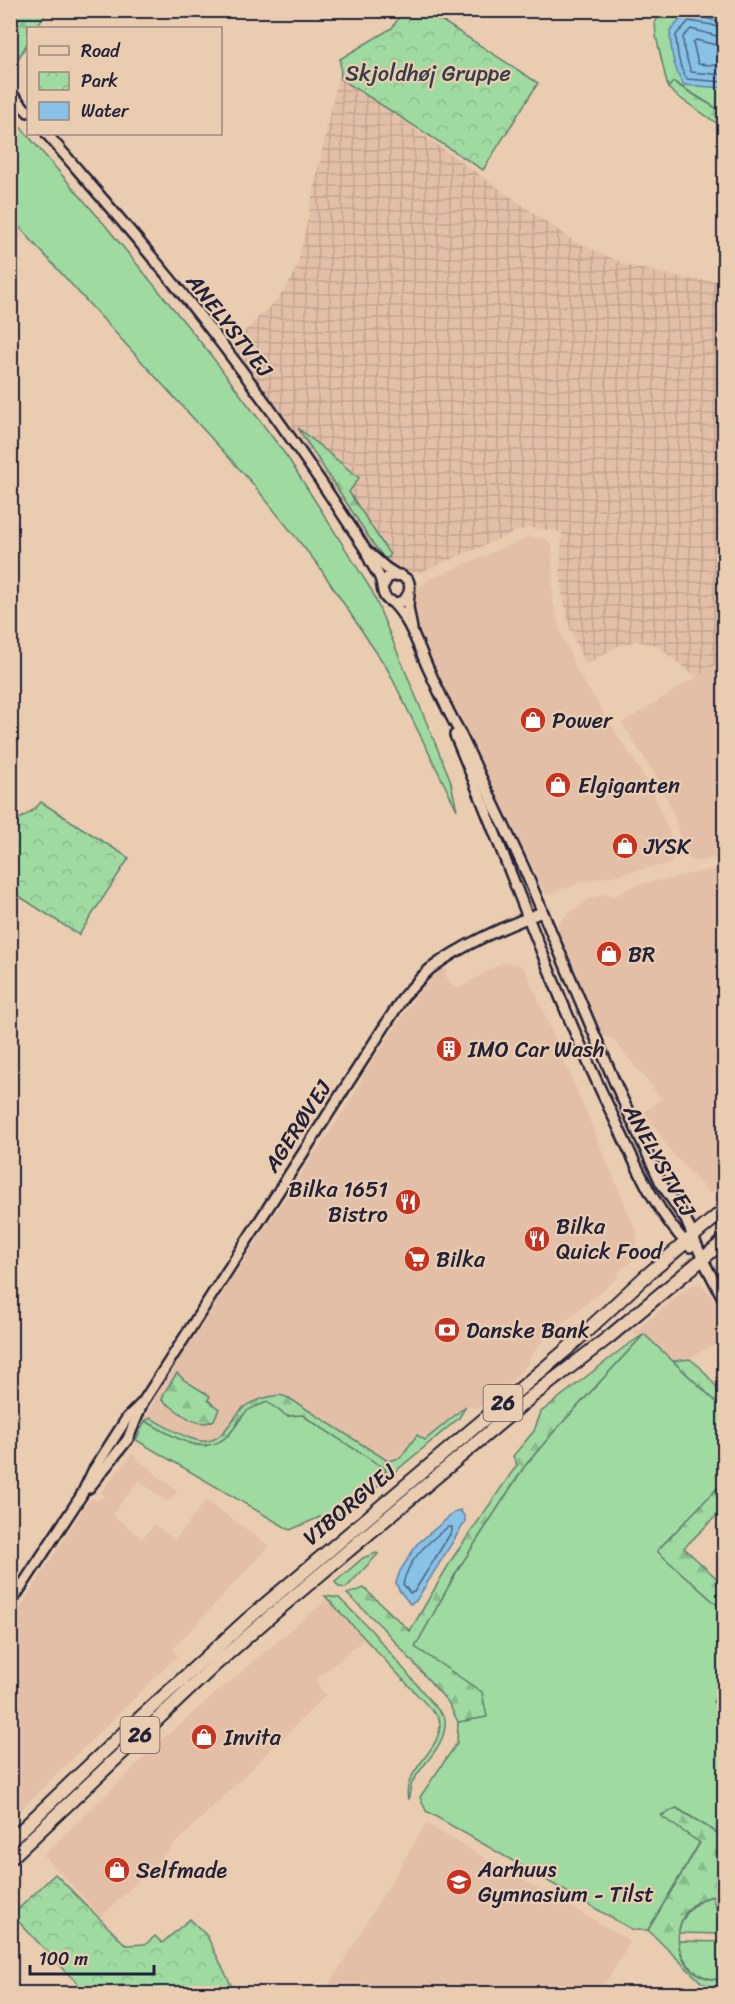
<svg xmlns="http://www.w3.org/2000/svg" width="735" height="2004" font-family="Sriracha,sans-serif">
	<defs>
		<pattern id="industrial-grid" width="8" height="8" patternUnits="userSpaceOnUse" patternTransform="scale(1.5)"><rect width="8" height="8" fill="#e3bfa7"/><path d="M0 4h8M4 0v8" fill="none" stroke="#c2a491"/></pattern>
		<pattern id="forest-firs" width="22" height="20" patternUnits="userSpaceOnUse" patternTransform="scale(1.5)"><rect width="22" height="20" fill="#9fdaa1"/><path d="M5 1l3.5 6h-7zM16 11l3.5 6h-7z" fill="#89bb8c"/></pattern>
		<pattern id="park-crowns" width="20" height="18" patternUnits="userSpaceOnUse" patternTransform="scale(1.5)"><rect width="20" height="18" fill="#9fdaa1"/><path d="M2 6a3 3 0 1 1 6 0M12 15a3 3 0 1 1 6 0" fill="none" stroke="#89bb8c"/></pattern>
	</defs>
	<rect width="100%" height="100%" fill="#eaccb0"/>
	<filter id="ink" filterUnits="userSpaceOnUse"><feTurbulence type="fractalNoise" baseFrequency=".0167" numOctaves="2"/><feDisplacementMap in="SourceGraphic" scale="12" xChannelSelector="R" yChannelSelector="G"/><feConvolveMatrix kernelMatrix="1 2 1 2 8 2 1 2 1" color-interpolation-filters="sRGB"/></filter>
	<g filter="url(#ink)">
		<!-- built -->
		<g fill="#e3bfa7">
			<polygon points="528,537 545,538 552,545 553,601 561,632 577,671 653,791 670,835 674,855 672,862 668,864 582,882 549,894 544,892 527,855 525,855 513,837 489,788 486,774 476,748 468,744 458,724 424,647 413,615 412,599 415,591 428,580"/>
			<polygon points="724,660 724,856 694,862 686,857 684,854 675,819 660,783 622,723"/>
			<polygon points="724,867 724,1183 710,1194 672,1153 645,1112 661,1098 613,1039 597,1034 587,1008 579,978 558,930 559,923 563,918 585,901 605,894 615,896 636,885"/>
			<polygon points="502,963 515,963 523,967 528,975 637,1233 634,1259 617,1274 618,1277 541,1342 522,1371 510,1383 478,1408 466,1406 425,1440 417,1435 404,1455 397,1460 384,1459 289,1398 240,1410 225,1432 216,1439 205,1441 195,1440 150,1418 146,1418 158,1394 173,1369 315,1152 325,1140 354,1095 366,1071 417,994 431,977 448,967 445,973 447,978 454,987 459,988"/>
			<polygon points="700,1283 714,1298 724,1318 724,1340 677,1364 645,1334 632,1334 689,1287"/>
			<polygon points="132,1454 177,1492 168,1502 139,1481 112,1514 142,1539 154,1525 175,1540 206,1500 269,1546 173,1649 177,1656 11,1819 11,1622 91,1497 96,1500 105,1497 101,1492"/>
			<polygon points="327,1599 363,1639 315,1681 326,1695 101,1917 44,1855 169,1733"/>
			<polygon points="426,1824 630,1941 600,1993 324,1993"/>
		</g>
		<!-- industrial -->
		<polygon fill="url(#industrial-grid)" points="338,75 572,240 629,266 689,279 724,281 724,660 696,677 656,645 636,641 618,646 585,665 570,628 562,593 560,567 562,532 528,528 518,531 421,572 408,573 394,569 382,563 369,547 311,459 237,355 235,346 239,337 279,297 292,279 299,260"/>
		<!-- grass -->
		<g fill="#9fdaa1" stroke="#607e6e" stroke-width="1.5">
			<polygon points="663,11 724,11 724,113 674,82 668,88 656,36 655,22"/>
			<polygon points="11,116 105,225 207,350 288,458 372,591 450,779 457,810 388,670 318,565 253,484 11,218"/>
			<polygon points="644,1334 724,1409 724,1481 657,1551 724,1611 724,1687 713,1702 724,1709 724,1837 677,1808 661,1815 700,1842 648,1930 633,1930 426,1811 420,1797 457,1743 458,1722 486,1717 415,1647 457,1571 524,1467 551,1435"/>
			<polygon points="267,1402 287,1416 302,1415 388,1470 336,1517 320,1517 290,1530 136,1440 145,1421 195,1445 206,1446 229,1435 247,1410"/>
			<polygon points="376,1553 378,1554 346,1588 339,1587 335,1582 363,1558"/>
			<path d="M325 1596 339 1598 371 1630 445 1718C448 1744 425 1760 413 1781 410 1787 410 1793 408 1800 401 1768 447 1749 439 1718Z"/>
			<path d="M712 1896C715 1909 724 1921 724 1934L678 1933C683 1914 693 1902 712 1896Z"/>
			<path d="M677 1941 724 1942V1980C699 1981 683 1965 677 1941Z"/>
		</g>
		<!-- forest -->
		<g fill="url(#forest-firs)" stroke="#607e6e" stroke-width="1.5">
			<polygon points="11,10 47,11 36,28 28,28 28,42 11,71"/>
			<polygon points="673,82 724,113 724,128 677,96 668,88"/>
			<polygon points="298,428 359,478 349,492 390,555 388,558 384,558 374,545"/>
			<polygon points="644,1334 551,1435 524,1467 457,1571 415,1647 482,1692 487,1717 458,1722 448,1702 381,1626 347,1594 364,1588 410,1631 452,1559 517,1465 513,1456 534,1431 541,1412 623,1348"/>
			<polygon points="690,1359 700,1367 724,1396 724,1409 673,1361"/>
			<path d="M177 1373 184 1380 210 1396 208 1400 219 1409 214 1420C197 1431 176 1409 162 1400L164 1393Z"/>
			<path d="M280 1395 289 1398 388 1461 400 1458 417 1435 425 1440 466 1406 459 1418 347 1512 336 1517 387 1470 302 1415 287 1416 267 1402C261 1405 251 1407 246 1412 239 1418 236 1428 229 1434 205 1461 169 1433 145 1421L150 1418C164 1425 180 1436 196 1440 221 1447 227 1424 242 1409 249 1401 270 1396 280 1395Z"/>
			<polygon points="724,1481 724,1508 684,1548 724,1585 724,1611 657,1551"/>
			<path d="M676 1808 724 1837V1896C665 1891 661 1982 724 1980V1992L702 1983 648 1930 700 1843 661 1816Z"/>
		</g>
		<!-- park -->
		<g fill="url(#park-crowns)" stroke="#607e6e" stroke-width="1.5">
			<polygon points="404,10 427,11 538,83 483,170 341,79 340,59 392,28"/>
			<path d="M41 802 129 858 79 935 11 891V825C21 817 33 813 41 802Z"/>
			<polygon points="55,1874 126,1945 146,1944 155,1936 162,1943 190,1919 207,1936 235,1993 142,1994 128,1985 81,1987 12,1915"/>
		</g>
		<!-- water -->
		<g fill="#88c2e7" stroke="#5f82a2" stroke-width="1.5">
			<path d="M686 13C700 17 713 18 724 26V88L684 85C673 68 671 51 670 31Z"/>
			<polygon points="460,1510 465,1517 465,1522 416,1601 410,1604 399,1590 396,1583 400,1571 417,1544 455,1512"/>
		</g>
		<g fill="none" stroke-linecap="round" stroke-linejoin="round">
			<!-- shore -->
			<g stroke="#4b6280" stroke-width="1.5">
				<path d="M724 30 712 25 689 21 676 35C677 50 678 66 687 79L724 82"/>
				<polyline points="724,38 691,29 683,37 684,50 691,72 724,75"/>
				<polyline points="724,47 696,40 693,42 698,64 724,66"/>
				<path d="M448 1527H452V1531L414 1592 410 1593 403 1584C409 1558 428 1542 448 1527Z"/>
			</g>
			<!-- tertiary casing -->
			<g stroke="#22223b" stroke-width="14">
				<g id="tertiary">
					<polyline points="10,92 28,112"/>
					<path d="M47 134C106 203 166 271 221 343 273 411 321 480 367 552 368 561 376 569 380 578 383 585 381 595 388 600 402 609 414 593 408 580L400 575 388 577 383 586"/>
					<polyline points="369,553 386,568 397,575"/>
					<polyline points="409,594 408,607 412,629"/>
					<path d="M391 601C409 618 417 643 427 666 437 687 446 708 458 729L524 868 615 1083 661 1183 686 1220 703 1260 724 1300"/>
					<path d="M455 735C508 861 553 991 612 1114 634 1160 654 1211 690 1247"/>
					<polyline points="89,1488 128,1439 142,1404"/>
					<path d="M10 1604 81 1496 93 1471 127 1418 143 1402 404 996C413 987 421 977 430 969 463 944 504 927 542 912"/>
				</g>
			</g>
			<!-- primary casing -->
			<g stroke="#22223b" stroke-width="16">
				<g id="primary">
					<polyline points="10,1841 117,1739 248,1619 566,1350 647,1275 724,1210"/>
					<polyline points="10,1859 216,1664 273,1614 531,1397 609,1337 724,1241"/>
				</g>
			</g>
			<!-- tertiary -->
			<use href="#tertiary" stroke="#eaccb0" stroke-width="9"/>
			<!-- primary -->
			<use href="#primary" stroke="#eaccb0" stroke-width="12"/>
		</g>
	</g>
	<!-- icons -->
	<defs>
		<g id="shop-disc" transform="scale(1.35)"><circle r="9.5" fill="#c8321e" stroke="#eaccb0"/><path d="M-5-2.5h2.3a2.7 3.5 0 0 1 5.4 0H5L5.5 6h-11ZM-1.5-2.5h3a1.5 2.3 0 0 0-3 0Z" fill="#fff"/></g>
		<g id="building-disc" transform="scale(1.35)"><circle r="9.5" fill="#c8321e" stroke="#eaccb0"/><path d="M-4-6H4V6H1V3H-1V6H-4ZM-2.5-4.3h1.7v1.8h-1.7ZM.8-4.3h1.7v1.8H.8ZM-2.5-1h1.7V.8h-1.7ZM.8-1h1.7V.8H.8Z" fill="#fff"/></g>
		<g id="restaurant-disc" transform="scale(1.35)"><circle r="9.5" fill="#c8321e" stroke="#eaccb0"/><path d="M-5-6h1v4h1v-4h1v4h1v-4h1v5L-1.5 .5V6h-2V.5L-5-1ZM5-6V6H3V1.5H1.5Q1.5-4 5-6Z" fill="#fff"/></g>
		<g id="supermarket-disc" transform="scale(1.35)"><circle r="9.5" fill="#c8321e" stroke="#eaccb0"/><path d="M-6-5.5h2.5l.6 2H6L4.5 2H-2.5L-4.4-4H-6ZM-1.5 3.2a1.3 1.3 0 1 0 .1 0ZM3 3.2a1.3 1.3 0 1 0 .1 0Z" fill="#fff"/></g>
		<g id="bank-disc" transform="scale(1.35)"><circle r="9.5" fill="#c8321e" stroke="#eaccb0"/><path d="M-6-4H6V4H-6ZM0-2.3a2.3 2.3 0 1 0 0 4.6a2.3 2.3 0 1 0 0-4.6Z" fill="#fff"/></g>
		<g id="school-disc" transform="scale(1.35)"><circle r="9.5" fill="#c8321e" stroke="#eaccb0"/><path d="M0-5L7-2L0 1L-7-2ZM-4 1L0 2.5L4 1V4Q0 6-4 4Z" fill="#fff"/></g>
	</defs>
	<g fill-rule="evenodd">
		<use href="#shop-disc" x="533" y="720"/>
		<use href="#shop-disc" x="558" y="785"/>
		<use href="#shop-disc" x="625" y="846"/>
		<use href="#shop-disc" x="609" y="954"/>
		<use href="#building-disc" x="449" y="1049"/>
		<use href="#restaurant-disc" x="408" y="1202"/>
		<use href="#restaurant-disc" x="537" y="1239"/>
		<use href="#supermarket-disc" x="417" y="1259"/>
		<use href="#bank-disc" x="447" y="1330"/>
		<use href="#shop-disc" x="204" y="1737"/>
		<use href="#shop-disc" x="117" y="1870"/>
		<use href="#school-disc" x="459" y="1882"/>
	</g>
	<g text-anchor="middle" stroke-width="4.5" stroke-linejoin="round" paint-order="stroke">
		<!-- shield labels -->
		<g fill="#eaccb0" stroke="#5e555e" stroke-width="1.5">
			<rect x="483.5" y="1385" width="39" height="36" rx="4.5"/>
			<rect x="120.5" y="1717" width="39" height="36" rx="4.5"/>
		</g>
		<g font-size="21" font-weight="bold" fill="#22223b">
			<text x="503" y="1410">26</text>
			<text x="140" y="1742">26</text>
		</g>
		<!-- park labels -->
		<g font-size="22" fill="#353e4a" stroke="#eaccb0">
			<text x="428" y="81">Skjoldhøj Gruppe</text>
		</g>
		<!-- street labels -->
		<g font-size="22" fill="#22223b" stroke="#eaccb0">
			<text transform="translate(230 325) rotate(52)" y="8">ANELYSTVEJ</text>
			<text transform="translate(297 1126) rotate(-57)" y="8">AGERØVEJ</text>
			<text transform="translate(660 1160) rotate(61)" y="8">ANELYSTVEJ</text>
			<text transform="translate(349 1504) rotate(-40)" y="8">VIBORGVEJ</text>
		</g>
		<!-- poi labels -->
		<g font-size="22" fill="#22223b" stroke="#eaccb0" text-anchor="start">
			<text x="552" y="728">Power</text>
			<text x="578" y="793">Elgiganten</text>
			<text x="644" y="854">JYSK</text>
			<text x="628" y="962">BR</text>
			<text x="468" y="1057">IMO Car Wash</text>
			<text x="388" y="1197" text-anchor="end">Bilka 1651<tspan x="388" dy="25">Bistro</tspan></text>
			<text x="556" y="1234">Bilka<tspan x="556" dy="25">Quick Food</tspan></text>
			<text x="436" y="1267">Bilka</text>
			<text x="466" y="1338">Danske Bank</text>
			<text x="224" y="1745">Invita</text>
			<text x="478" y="1877">Aarhuus<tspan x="478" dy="25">Gymnasium - Tilst</tspan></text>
			<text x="136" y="1878">Selfmade</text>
		</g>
	</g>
	<!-- margin -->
	<rect width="735" height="2004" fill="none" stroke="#eaccb0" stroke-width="36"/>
	<rect x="18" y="18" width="699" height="1968" fill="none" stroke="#22223b" stroke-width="2" filter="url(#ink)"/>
	<!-- legend -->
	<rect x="27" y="27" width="195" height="108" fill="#eaccb0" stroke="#9a8881" stroke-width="1.5"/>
	<rect x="39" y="46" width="30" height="9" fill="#eaccb0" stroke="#9a8881" stroke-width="1.5"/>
	<text x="81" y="57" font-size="18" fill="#22223b">Road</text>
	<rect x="39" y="72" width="30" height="18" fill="url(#park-crowns)" stroke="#9a8881" stroke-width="1.5"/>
	<text x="81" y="87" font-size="18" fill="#22223b">Park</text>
	<rect x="39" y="102" width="30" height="18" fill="#88c2e7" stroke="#9a8881" stroke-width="1.5"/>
	<text x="81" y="117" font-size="18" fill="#22223b">Water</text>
	<!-- scale -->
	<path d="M30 1965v9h124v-9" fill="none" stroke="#22223b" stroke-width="3"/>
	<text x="39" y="1965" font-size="18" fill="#22223b" stroke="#eaccb0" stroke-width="4.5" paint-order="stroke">100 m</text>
</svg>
